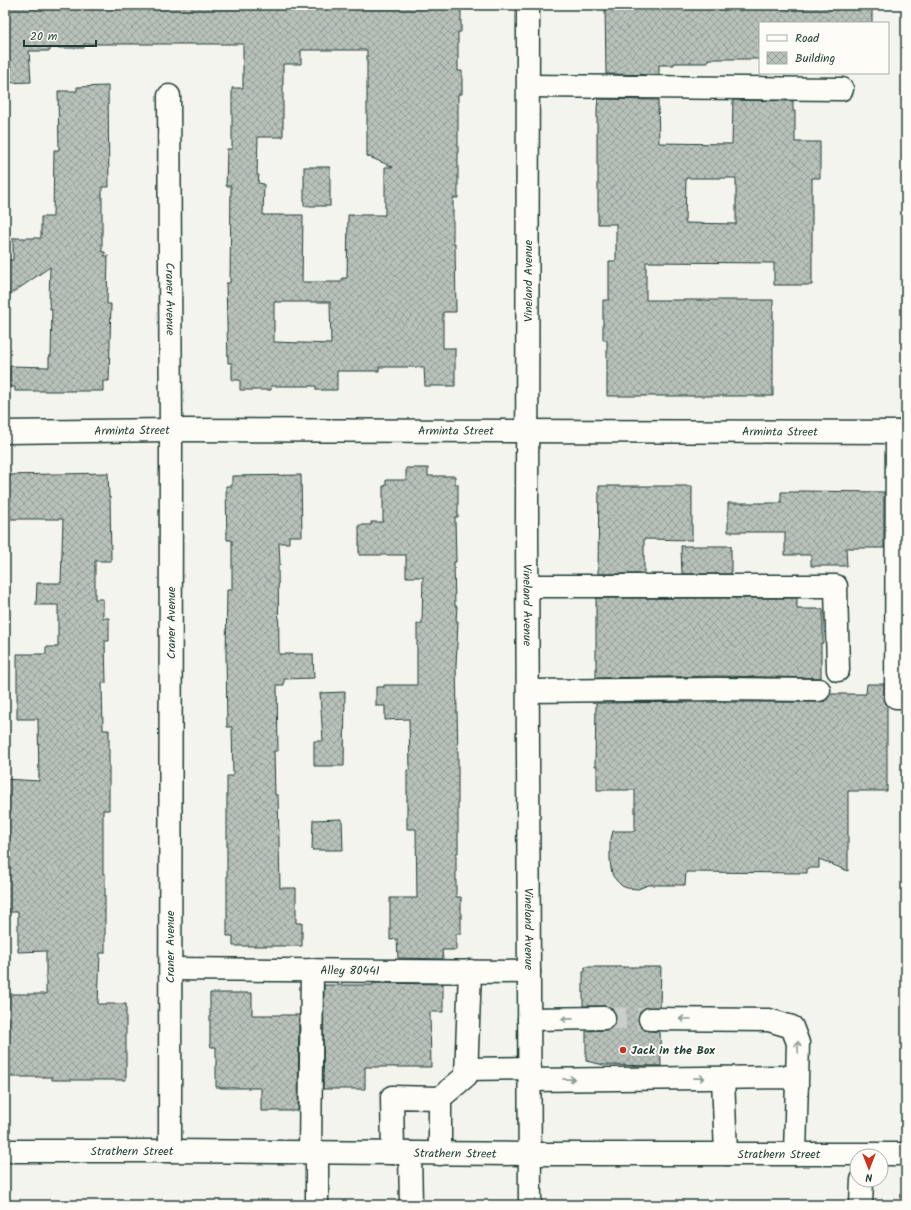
<svg xmlns="http://www.w3.org/2000/svg" width="911" height="1210" font-family="Kalam,sans-serif">
	<defs>
		<pattern id="building-cross-hatch" width="8" height="8" patternUnits="userSpaceOnUse"><rect width="8" height="8" fill="#b9c1bb"/><path d="M0 0l8 8M0 8l8-8" fill="none" stroke="#969e99"/></pattern>
	</defs>
	<rect width="100%" height="100%" fill="#f4f4ef"/>
	<filter id="ink" filterUnits="userSpaceOnUse"><feTurbulence type="fractalNoise" baseFrequency=".025" numOctaves="2"/><feDisplacementMap in="SourceGraphic" scale="8" xChannelSelector="R" yChannelSelector="G"/><feConvolveMatrix kernelMatrix="1 2 1 2 8 2 1 2 1" color-interpolation-filters="sRGB"/></filter>
	<g filter="url(#ink)">
		<!-- building -->
		<g fill="url(#building-cross-hatch)" stroke="#1f3d34" fill-rule="evenodd">
			<path d="M5 5H461V32H458V71H462V94H458V198H453V243H455L456 312H443V348H455V386H425L424 367H379V371H337V390H316V386H271V390H240V380H232V363H228L226 283H230L231 186H226L227 149H232V88H243V44H84V48H50V51H29L31 82 5 83ZM301 50H367V156L393 167H385V215H348L347 278H342V282H302L303 215H263L264 184 258 183 259 175H257L258 137H283V64H301ZM274 302H330L331 344 274 342Z"/>
			<polygon points="605,5 872,5 872,23 760,23 760,59 708,59 708,63 674,63 674,65 659,65 659,75 606,74"/>
			<polygon points="108,86 109,187 102,187 102,252 105,252 105,256 108,256 107,304 111,304 109,381 103,381 103,391 15,391 15,387 10,387 10,366 49,367 49,356 51,356 52,309 50,309 49,302 50,267 5,298 5,260 13,260 13,238 41,238 41,217 53,217 54,150 59,150 58,91 77,91 77,87"/>
			<path d="M598 99 658 100 659 143 732 144 733 100 793 101V111H795V142H820V178H812V285H774V263L646 262V300H773V396H607V340H603V300H609V261H616V224H598V165H597V109ZM686 178H736V224L685 223Z"/>
			<rect x="304" y="167" width="26" height="39"/>
			<polygon points="406,468 428,468 428,476 455,476 455,484 458,484 458,517 455,517 456,562 454,562 455,606 457,606 456,621 458,621 456,666 458,755 458,853 456,853 456,897 461,897 461,934 456,934 456,950 442,950 443,959 398,958 397,939 390,940 390,898 417,898 416,829 407,829 407,770 410,770 409,719 385,720 385,706 376,706 376,687 384,687 384,685 417,685 417,624 422,623 423,577 406,577 406,555 359,555 359,525 371,525 371,522 383,522 383,486 386,486 386,480 406,480"/>
			<polygon points="108,473 109,497 110,497 111,561 95,561 95,599 103,599 103,618 109,618 109,641 105,641 106,683 102,683 103,730 109,730 109,810 103,810 103,874 105,874 105,953 100,953 98,1004 126,1004 126,1080 52,1080 52,1077 5,1077 5,994 46,994 46,951 18,952 18,912 5,912 5,779 39,781 38,719 17,719 17,654 46,654 46,647 58,647 58,605 36,605 37,583 61,583 63,519 5,519 5,475"/>
			<polygon points="301,475 302,536 289,536 289,543 279,543 280,565 278,565 279,654 313,654 314,678 284,679 284,685 277,685 278,751 274,751 275,795 278,795 280,888 296,888 296,923 302,923 302,946 233,946 233,936 227,936 227,776 233,776 232,727 227,727 226,655 227,590 232,590 232,540 227,540 226,486 232,486 232,476"/>
			<polygon points="599,486 692,486 692,540 644,539 644,574 598,574"/>
			<polygon points="799,491 884,492 884,548 846,548 847,566 811,566 811,555 785,555 785,532 728,532 728,503 781,503 781,492 799,492"/>
			<polygon points="681,546 731,546 731,574 682,574"/>
			<polygon points="596,598 797,598 797,609 823,609 823,643 821,643 821,678 718,676 596,678"/>
			<polygon points="867,684 884,684 884,697 887,705 887,791 848,791 848,871 819,859 819,868 807,868 807,873 686,872 685,885 648,885 638,889 627,888 622,886 617,881 613,876 611,869 610,859 610,843 613,831 635,831 635,790 597,790 597,766 595,766 596,703 718,702 819,702 825,701 830,694 866,694"/>
			<polygon points="345,692 344,766 314,766 314,741 323,741 320,693"/>
			<polygon points="342,819 343,850 312,850 313,820"/>
			<polygon points="585,967 661,967 660,1007 644,1008 639,1012 638,1019 639,1025 644,1030 660,1032 661,1066 604,1065 586,1061 586,1031 604,1030 610,1029 615,1024 616,1018 615,1012 610,1007 604,1006 583,1006 583,972 585,972"/>
			<polygon points="373,983 443,984 443,1012 430,1012 431,1067 365,1067 365,1089 323,1089 324,985 373,985"/>
			<polygon points="210,993 252,993 252,1015 299,1015 298,1111 261,1111 261,1088 220,1088 220,1087 216,1087 216,1047 211,1047 210,1043"/>
		</g>
		<g fill="none" stroke-linecap="round" stroke-linejoin="round">
			<!-- minor-tunnel -->
			<polyline stroke="#c9cfca" stroke-width="22" stroke-dasharray="22 11" stroke-linecap="butt" points="604,1018 650,1019"/>
			<!-- minor casing -->
			<g stroke="#1f3d34" stroke-width="25">
				<g id="minor">
					<polyline points="529,86 842,89"/>
					<path id="s1" d="M169 96 171 430 170 1151"/>
					<path id="s2" d="M5 432 171 430 906 432"/>
					<polyline points="897,432 896,697 906,697"/>
					<polyline points="528,586 836,586 838,670"/>
					<polyline points="528,691 718,689 819,690"/>
					<path id="s3" d="M171 969 529 972"/>
					<polyline points="529,1019 604,1018"/>
					<polyline points="650,1019 769,1020 792,1027 798,1043 795,1154"/>
					<polyline points="467,1069 530,1068"/>
					<polyline points="723,1078 726,1154"/>
					<polyline points="530,1080 789,1077 797,1086"/>
					<polyline points="440,1098 440,1154"/>
					<polyline points="310,1152 312,970"/>
					<polyline points="393,1153 392,1097 440,1098 466,1076 470,971"/>
					<polyline points="410,1153 411,1205"/>
					<polyline points="317,1205 317,1152"/>
					<polyline points="861,1205 862,1180"/>
				</g>
			</g>
			<!-- major casing -->
			<g stroke="#1f3d34" stroke-width="25">
				<g id="major">
					<path id="s4" d="M528 5 527 527 530 1205"/>
					<path id="s5" d="M5 1151H170L530 1154H906"/>
				</g>
			</g>
			<!-- minor -->
			<use href="#minor" stroke="#fdfcf7" stroke-width="22"/>
			<!-- major -->
			<use href="#major" stroke="#fdfcf7" stroke-width="22"/>
		</g>
		<!-- one-way arrows -->
		<defs><path id="oneway-shaft" d="M-6 0H5M1.5-3L5.5 0L1.5 3" fill="none" stroke-width="1.6" stroke-linecap="round" stroke-linejoin="round"/></defs>
		<g stroke="#8e9c96">
			<use href="#oneway-shaft" transform="translate(567 1019) rotate(179)"/>
			<use href="#oneway-shaft" transform="translate(685 1019) rotate(-180)"/>
			<use href="#oneway-shaft" transform="translate(798 1047) rotate(-93)"/>
			<use href="#oneway-shaft" transform="translate(699 1078) rotate(-1)"/>
			<use href="#oneway-shaft" transform="translate(569 1079) rotate(-1)"/>
		</g>
	</g>
	<!-- markers -->
	<circle fill="#c8321e" stroke="#fdfcf7" stroke-width="1.5" cx="623" cy="1050" r="4"/>
	<g text-anchor="middle" stroke-width="4" stroke-linejoin="round" paint-order="stroke">
		<!-- street labels -->
		<g font-size="12" fill="#1f3d34" stroke="#fdfcf7">
			<text transform="translate(528 281) rotate(-90)" y="4">Vineland Avenue</text>
			<text dy="4" stroke="none"><textPath href="#s1" startOffset="203">Craner Avenue</textPath></text>
			<text dy="4" stroke="none"><textPath href="#s2" startOffset="127">Arminta Street</textPath></text>
			<text dy="4" stroke="none"><textPath href="#s2" startOffset="451">Arminta Street</textPath></text>
			<text dy="4" stroke="none"><textPath href="#s2" startOffset="775">Arminta Street</textPath></text>
			<text dy="4" stroke="none"><textPath href="#s4" startOffset="600">Vineland Avenue</textPath></text>
			<text transform="translate(171 623) rotate(-90)" y="4">Craner Avenue</text>
			<text dy="4" stroke="none"><textPath href="#s4" startOffset="924">Vineland Avenue</textPath></text>
			<text transform="translate(170 947) rotate(-90)" y="4">Craner Avenue</text>
			<text dy="4" stroke="none"><textPath href="#s3" startOffset="179">Alley 80441</textPath></text>
			<text dy="4" stroke="none"><textPath href="#s5" startOffset="127">Strathern Street</textPath></text>
			<text dy="4" stroke="none"><textPath href="#s5" startOffset="450">Strathern Street</textPath></text>
			<text dy="4" stroke="none"><textPath href="#s5" startOffset="774">Strathern Street</textPath></text>
		</g>
		<!-- poi labels -->
		<g font-size="12" font-weight="bold" fill="#1f3d34" stroke="#fdfcf7" text-anchor="start">
			<text x="631" y="1054">Jack in the Box</text>
		</g>
	</g>
	<!-- margin -->
	<rect width="911" height="1210" fill="none" stroke="#fdfcf7" stroke-width="20"/>
	<rect x="10" y="10" width="891" height="1190" fill="none" stroke="#1f3d34" stroke-width="1.5" filter="url(#ink)"/>
	<!-- legend -->
	<rect x="759" y="22" width="130" height="52" fill="#fdfcf7" stroke="#a4b0a9"/>
	<rect x="767" y="35" width="20" height="6" fill="#fdfcf7" stroke="#a4b0a9"/>
	<text x="795" y="42" font-size="12" fill="#1f3d34">Road</text>
	<rect x="767" y="52" width="20" height="12" fill="url(#building-cross-hatch)" stroke="#a4b0a9"/>
	<text x="795" y="62" font-size="12" fill="#1f3d34">Building</text>
	<!-- north arrow -->
	<g transform="translate(869 1168) rotate(180)"><circle r="19" fill="#fdfcf7" stroke="#a4b0a9"/>
	<path d="M0-3L7 15L0 10L-7 15Z" fill="#c8321e"/>
	<text y="-6" font-size="11" font-weight="bold" text-anchor="middle" fill="#1f3d34">N</text>
	</g>
	<!-- scale -->
	<path d="M24 40v6h72v-6" fill="none" stroke="#1f3d34" stroke-width="2"/>
	<text x="30" y="40" font-size="12" fill="#1f3d34" stroke="#fdfcf7" stroke-width="3" paint-order="stroke">20 m</text>
</svg>
